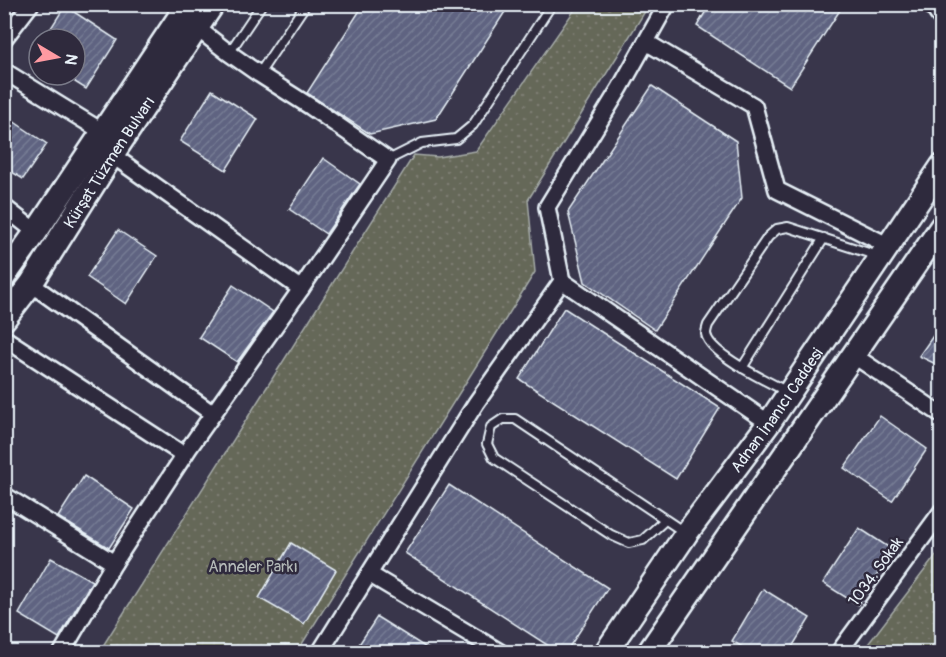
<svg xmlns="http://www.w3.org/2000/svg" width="946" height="657" font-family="Pangolin,sans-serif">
	<defs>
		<pattern id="park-dots" width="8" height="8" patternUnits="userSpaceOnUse" patternTransform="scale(1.5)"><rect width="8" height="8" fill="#656758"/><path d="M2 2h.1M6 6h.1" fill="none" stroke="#7b7d71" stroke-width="1.8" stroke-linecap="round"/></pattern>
		<pattern id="building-hatch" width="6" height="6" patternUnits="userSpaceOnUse" patternTransform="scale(1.5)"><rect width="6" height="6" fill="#5f6481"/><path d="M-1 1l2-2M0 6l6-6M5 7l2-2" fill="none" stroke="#767b94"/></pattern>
	</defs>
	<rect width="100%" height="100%" fill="#39364b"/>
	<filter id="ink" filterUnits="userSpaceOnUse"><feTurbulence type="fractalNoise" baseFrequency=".0167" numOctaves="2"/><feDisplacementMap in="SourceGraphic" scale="12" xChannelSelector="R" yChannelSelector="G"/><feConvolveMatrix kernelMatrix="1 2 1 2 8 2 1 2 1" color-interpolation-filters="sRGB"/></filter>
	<g filter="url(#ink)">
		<!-- park -->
		<g fill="url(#park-dots)" stroke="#a6aca8" stroke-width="1.5">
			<polygon points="578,5 649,5 528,200 535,272 297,652 99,652 414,155 438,157 476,151"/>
			<polygon points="941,549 941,652 862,652"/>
		</g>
		<!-- building -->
		<g fill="url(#building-hatch)" stroke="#e8f1f8" stroke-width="1.5">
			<polygon points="364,4 510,4 436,119 370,134 307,93"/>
			<polygon points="710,4 844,4 790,87 697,26"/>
			<polygon points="65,6 117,40 86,89 75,82 75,39 44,39"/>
			<polygon points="652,86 736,141 742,198 655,330 585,282 568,212"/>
			<polygon points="212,90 258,119 226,170 180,141"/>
			<polygon points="4,115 47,144 23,179 4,167"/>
			<polygon points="323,158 360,184 326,234 289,209"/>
			<polygon points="118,230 157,256 126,304 87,277"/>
			<polygon points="233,285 273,312 237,362 199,337"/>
			<polygon points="564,308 720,408 676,479 519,379"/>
			<polygon points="942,323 942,367 919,356"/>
			<polygon points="880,416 927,449 892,501 844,468"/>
			<polygon points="84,476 134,509 109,548 58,517"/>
			<polygon points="449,485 608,588 566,652 558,652 405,553"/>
			<polygon points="859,528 893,550 858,605 823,583"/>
			<polygon points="291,543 336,570 304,624 259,598"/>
			<polygon points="51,558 92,581 59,638 19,614"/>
			<polygon points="763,589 810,618 789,652 751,652 732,641"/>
			<polygon points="377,617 433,652 354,652"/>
		</g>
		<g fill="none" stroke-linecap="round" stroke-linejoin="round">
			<!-- lane casing -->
			<g stroke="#e8f1f8" stroke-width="12">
				<g id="lane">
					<polyline points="229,53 262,4"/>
					<polyline points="259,74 306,4"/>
					<polyline points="388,160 422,143 456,139 473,125 552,4"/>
					<polyline points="742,368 824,238"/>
					<path d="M788 392C770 383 709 354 706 334 706 331 707 328 708 325L768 237 777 229 788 227 878 256"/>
					<polyline points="665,520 643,540 629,543 611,535 494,458 487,444 491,427 503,419 515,419 684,532"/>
				</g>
			</g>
			<!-- street casing -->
			<g stroke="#e8f1f8" stroke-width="20">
				<g id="street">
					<polyline points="667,4 620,88 547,207 562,281 769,423"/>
					<polyline points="4,39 31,4"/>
					<polyline points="646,42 754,106 777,190 887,245"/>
					<polyline points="4,71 103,132"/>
					<polyline points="112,155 301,289"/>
					<polyline points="4,207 36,232"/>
					<polyline points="31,284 213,414"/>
					<polyline points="4,338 184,455"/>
					<polyline points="853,355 942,415"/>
					<polyline points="4,495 114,563"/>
					<polyline points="369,574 500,652"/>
					<polyline points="62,652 114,563 189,448 301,289 388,160 311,107 259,74 229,53 197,28"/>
					<polyline points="320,652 476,403 562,281"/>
					<polyline points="839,652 942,511"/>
				</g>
			</g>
			<!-- secondary casing -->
			<g stroke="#e8f1f8" stroke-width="27">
				<g id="secondary">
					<polyline points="935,4 942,14"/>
					<polyline points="4,277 36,232 188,4"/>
					<path id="s1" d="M4 319 31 284 112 155 213 4"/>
					<path id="s2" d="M606 652 686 534 769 423 942 166"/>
					<polyline points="649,652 942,226"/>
				</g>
			</g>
			<!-- lane -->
			<use href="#lane" stroke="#2f2a3d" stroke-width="8"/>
			<!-- street -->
			<use href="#street" stroke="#2f2a3d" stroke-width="15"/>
			<!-- secondary -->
			<use href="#secondary" stroke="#2f2a3d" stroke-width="22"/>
		</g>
	</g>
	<g text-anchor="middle" stroke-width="5" stroke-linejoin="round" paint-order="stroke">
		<!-- street labels -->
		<g font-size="16" fill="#e8f1f8" stroke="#2f2a3d">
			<text dy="6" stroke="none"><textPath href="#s1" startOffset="189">Kürşat Tüzmen Bulvarı</textPath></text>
			<text dy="6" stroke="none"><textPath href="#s2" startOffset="296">Adnan İnanıcı Caddesi</textPath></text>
			<text transform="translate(875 571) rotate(-54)" y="6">1034. Sokak</text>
		</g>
		<!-- park labels -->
		<g font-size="16" fill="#b4bab8" stroke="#2f2a3d">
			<text x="253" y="572">Anneler Parkı</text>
		</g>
	</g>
	<!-- margin -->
	<rect width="946" height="657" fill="none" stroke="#2f2a3d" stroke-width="24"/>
	<rect x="12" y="12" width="922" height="633" fill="none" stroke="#e8f1f8" stroke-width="2" filter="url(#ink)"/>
	<!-- north arrow -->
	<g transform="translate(57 57) rotate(100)"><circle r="28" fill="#2f2a3d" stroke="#797a88" stroke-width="1.5"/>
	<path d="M0-4.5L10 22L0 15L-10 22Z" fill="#ff9aa2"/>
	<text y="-9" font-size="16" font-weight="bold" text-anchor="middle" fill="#e8f1f8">N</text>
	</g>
</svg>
